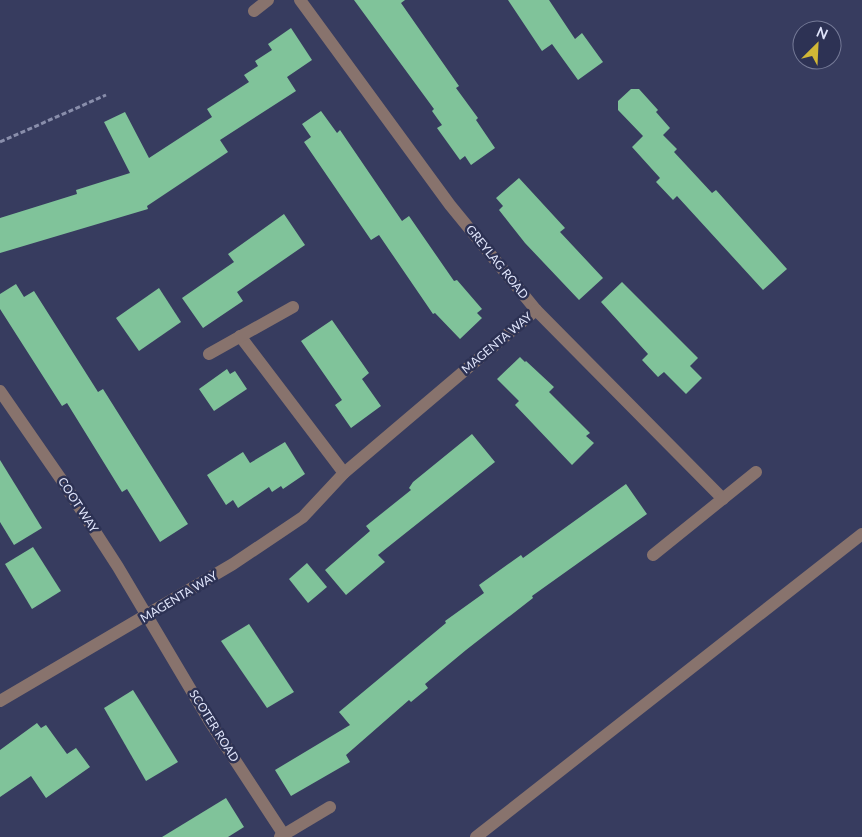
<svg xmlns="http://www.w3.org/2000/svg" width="862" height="837" font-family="Lato,sans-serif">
	<rect width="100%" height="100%" fill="#373c5f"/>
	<!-- building -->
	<g fill="#80c39a">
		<polygon points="354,0 405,0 401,3 459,86 456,88 478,118 476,120 495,148 471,165 465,156 460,160 437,128 442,125 432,111 434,109"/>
		<polygon points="508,0 549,0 575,39 582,33 603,62 578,80 552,44 542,51"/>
		<polygon points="291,28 312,60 287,77 296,91 220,140 228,152 147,206 148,209 0,253 0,218 77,194 76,190 130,173 104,122 125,112 149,158 212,117 207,109 249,82 244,75 258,66 255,61 272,50 268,44"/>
		<polygon points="631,89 639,89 658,110 656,112 670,128 663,135 677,149 674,152 712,193 716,190 787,269 763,290 677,196 673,200 656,182 660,178 632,147 643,136 618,110 618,101"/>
		<polygon points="321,111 337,133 340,130 402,221 409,216 454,281 457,280 482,309 477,313 482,318 460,339 435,313 433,314 379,235 371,240 304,142 311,137 302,124"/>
		<polygon points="519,178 565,228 560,232 603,278 579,300 525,243 499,210 503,206 496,198"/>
		<polygon points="284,214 305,245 237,292 243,301 203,328 182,298 234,262 228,254"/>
		<polygon points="622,282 698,358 690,366 702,378 686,394 664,372 658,377 642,360 648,354 601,302"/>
		<polygon points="16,284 24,297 34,291 98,392 103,389 188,524 160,542 127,489 122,492 67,403 62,406 0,309 0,294"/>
		<polygon points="159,288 181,322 139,351 116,318"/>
		<polygon points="332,320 369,373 362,379 381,406 351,428 335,405 342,400 301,341"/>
		<polygon points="520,357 525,362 526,361 554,387 549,392 590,433 586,436 594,443 572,465 515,405 519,401 497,379"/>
		<polygon points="227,369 230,374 235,371 247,389 214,411 199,389"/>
		<polygon points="472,434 495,462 378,555 385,562 346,595 325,570 370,531 366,526 411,490 409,488 413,482"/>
		<polygon points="285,442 305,474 283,489 281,486 272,492 269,487 238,508 233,500 226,505 207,475 243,452 250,463"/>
		<polygon points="0,460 42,528 14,545 0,522"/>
		<polygon points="626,484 647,514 532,596 533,598 466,650 425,684 428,688 411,702 409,700 346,755 350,762 291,796 275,770 350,725 339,712 446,623 445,621 484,593 479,585 521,555 523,558"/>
		<polygon points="33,547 61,591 32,609 5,564"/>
		<polygon points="307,563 327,587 308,603 289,579"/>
		<polygon points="249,624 294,692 267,708 221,641"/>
		<polygon points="133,690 178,762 146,781 104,708"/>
		<polygon points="37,723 41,728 46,725 67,754 76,748 90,767 46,798 31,776 0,797 0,750"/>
		<polygon points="226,798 244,827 228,837 162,837"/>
	</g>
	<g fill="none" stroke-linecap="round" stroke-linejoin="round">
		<!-- path -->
		<polyline stroke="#898eab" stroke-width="3" stroke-dasharray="5 2.5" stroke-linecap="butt" points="0,142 106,95"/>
		<!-- minor -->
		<g stroke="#88736d" stroke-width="12">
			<polyline points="300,0 450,205 536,310 723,499"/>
			<polyline points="254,11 268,0"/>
			<polyline points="240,336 344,473"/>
			<polyline points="209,354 293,307"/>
			<polyline points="0,391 63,482 118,567 210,722 284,835"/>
			<polyline points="653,555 756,472"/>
			<polyline points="0,701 233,564 303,517 344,473 536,310"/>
			<polyline points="280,837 330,807"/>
			<polyline points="476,837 862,534"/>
		</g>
	</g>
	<g text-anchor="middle" stroke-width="5" stroke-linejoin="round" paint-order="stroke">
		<!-- street labels -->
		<g font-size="12" fill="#e0e5fb" stroke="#2d3254">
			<text transform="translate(497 262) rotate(51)" y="4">GREYLAG ROAD</text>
			<text transform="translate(497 343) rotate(-40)" y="4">MAGENTA WAY</text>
			<text transform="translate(78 505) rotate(57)" y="4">COOT WAY</text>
			<text transform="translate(179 597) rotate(-31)" y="4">MAGENTA WAY</text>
			<text transform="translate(214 726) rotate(58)" y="4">SCOTER ROAD</text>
		</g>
	</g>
	<!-- north arrow -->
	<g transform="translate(817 45) rotate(24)"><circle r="24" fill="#2d3254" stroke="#757a97"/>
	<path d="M0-4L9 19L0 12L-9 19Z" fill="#d1b736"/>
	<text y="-8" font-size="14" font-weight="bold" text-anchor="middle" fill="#e0e5fb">N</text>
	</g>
</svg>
